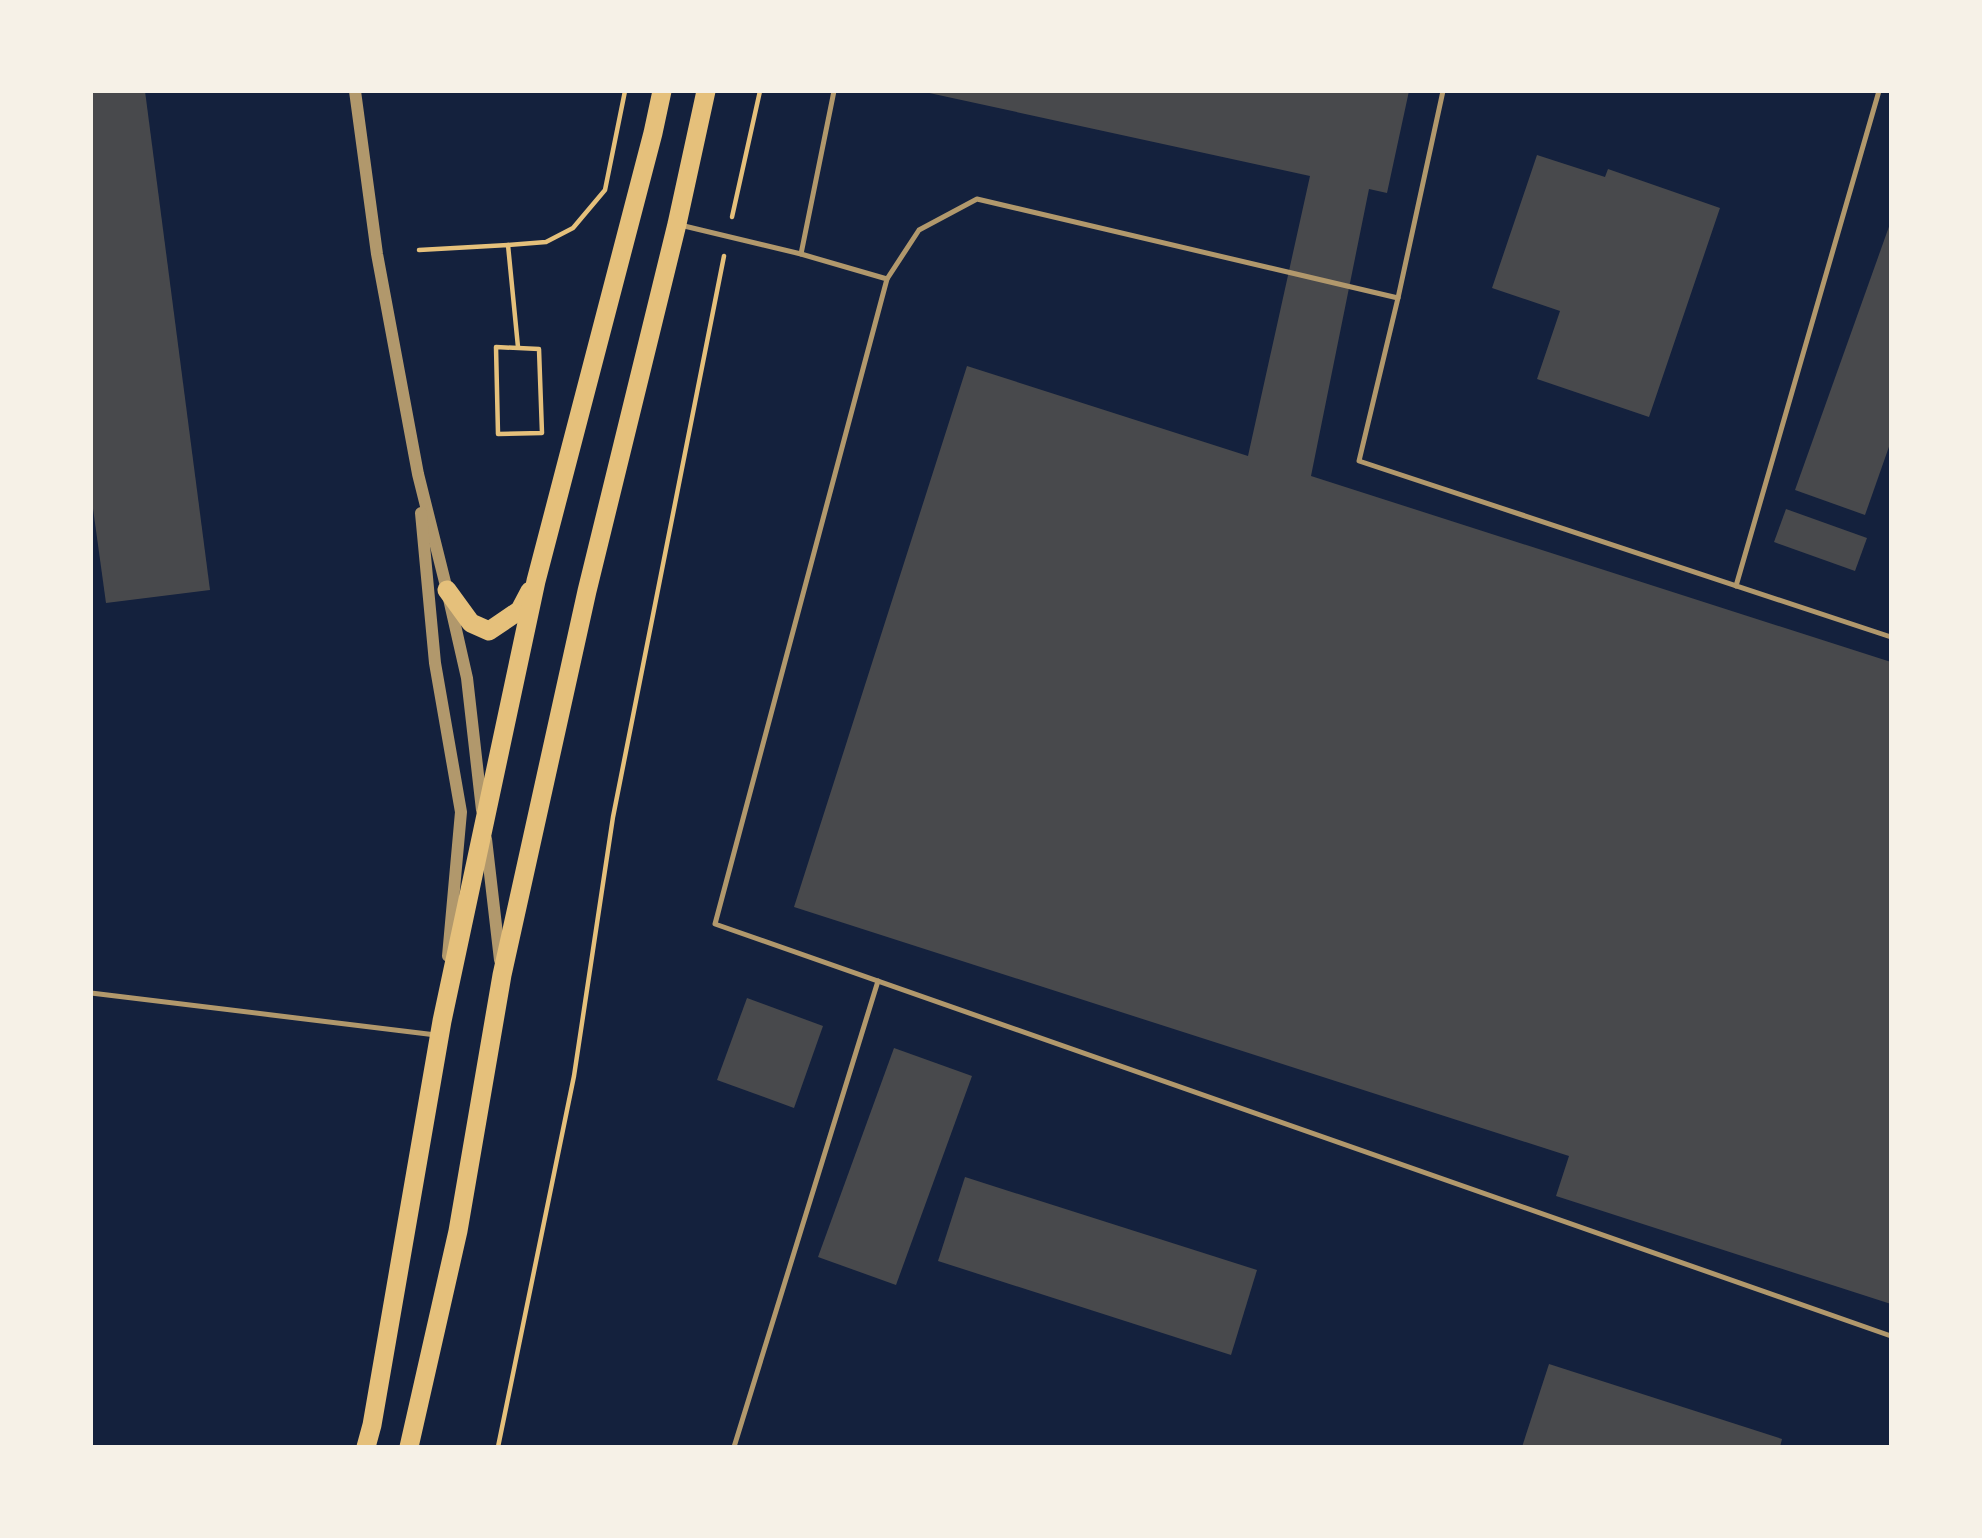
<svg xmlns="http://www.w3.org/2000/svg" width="1982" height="1538" font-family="'Golos Text',sans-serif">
	<rect width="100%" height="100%" fill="#14213d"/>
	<!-- building -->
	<g fill="#48494c">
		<polygon points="91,91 145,91 210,590 106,603 91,494"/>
		<polygon points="920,91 1409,91 1387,193 1369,189 1311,476 1891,662 1891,1304 1556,1196 1569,1156 794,907 967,366 1248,456 1310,176"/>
		<polygon points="1537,155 1605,177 1608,169 1720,208 1649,417 1537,379 1560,311 1492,288"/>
		<polygon points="1891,221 1891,441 1865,515 1795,490"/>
		<polygon points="1786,509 1867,538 1855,571 1774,542"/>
		<polygon points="747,998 823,1026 794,1108 717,1080"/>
		<polygon points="894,1048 972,1076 896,1285 818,1257"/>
		<polygon points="965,1177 1257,1270 1231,1355 938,1261"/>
		<polygon points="1549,1364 1782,1439 1780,1447 1522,1447"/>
	</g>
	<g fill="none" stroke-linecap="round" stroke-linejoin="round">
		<!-- path -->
		<g stroke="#e5c07b" stroke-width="4.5">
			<polyline points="732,217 760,91"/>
			<polyline points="508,245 546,242 573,228 605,190 625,91"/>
			<polyline points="419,250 508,245 518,347"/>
			<polygon points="496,347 539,349 542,433 498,434"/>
			<polyline points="498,1447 574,1076 613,817 724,256"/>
		</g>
		<!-- service -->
		<g stroke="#b1986c" stroke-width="5">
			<polyline points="680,225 801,254 887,279 715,924 1891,1336"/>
			<polyline points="801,254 834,91"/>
			<polyline points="887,279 919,230 977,199 1398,298 1443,91"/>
			<polyline points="1398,298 1359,461 1891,637"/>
			<polyline points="1736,586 1879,91"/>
			<polyline points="91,993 436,1035"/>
			<polyline points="734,1447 878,981"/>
		</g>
		<!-- tertiary -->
		<g stroke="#b1986c" stroke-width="12">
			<polyline points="355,91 377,254 418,474 447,590 467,678 482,810"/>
			<polyline points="421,513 435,663 461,812 448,956"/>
			<polyline points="486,839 500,960"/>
		</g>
		<!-- trunk -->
		<g stroke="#e5c07b" stroke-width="19">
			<polyline points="447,590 471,623 489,631 520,610 530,591"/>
			<polyline points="366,1447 372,1425 442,1021 536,581 653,133 662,91"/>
			<polyline points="409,1447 458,1231 502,975 587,591 677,224 706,91"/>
		</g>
	</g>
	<!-- border -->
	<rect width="1982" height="1538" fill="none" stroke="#f6f1e7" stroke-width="186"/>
</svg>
